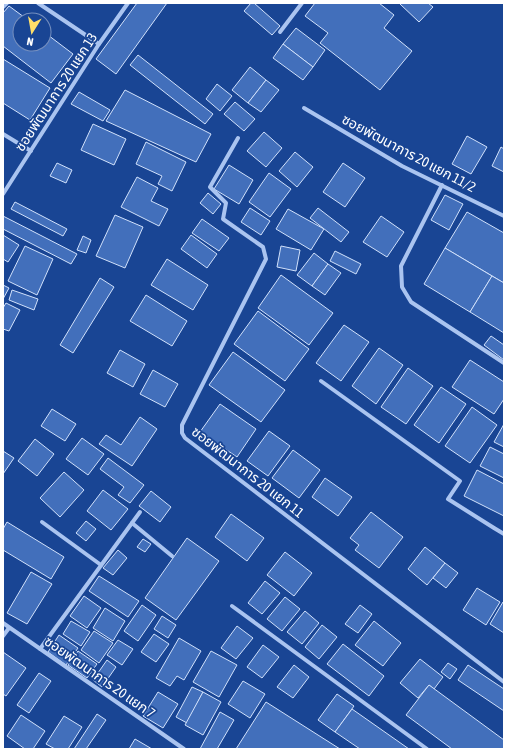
<svg xmlns="http://www.w3.org/2000/svg" width="507" height="752" font-family="'Asap Condensed','Noto Sans Thai',sans-serif">
	<rect width="100%" height="100%" fill="#194594"/>
	<!-- building -->
	<g fill="#426fbb" stroke="#d1e1fb">
		<polygon points="137,3 167,3 116,74 96,59"/>
		<polygon points="251,3 254,3 280,26 272,35 244,11"/>
		<polygon points="315,3 379,3 394,15 384,28 412,51 380,90 320,43 328,33 305,16"/>
		<polygon points="401,3 428,3 433,7 419,22 400,4"/>
		<polygon points="9,6 28,20 20,20 20,44 44,44 44,32 73,54 51,83 3,46 3,13"/>
		<polygon points="296,28 325,50 313,67 283,44"/>
		<polygon points="283,44 313,67 303,80 273,58"/>
		<polygon points="138,55 213,114 205,124 130,65"/>
		<polygon points="3,59 50,88 30,120 3,103"/>
		<polygon points="250,67 266,80 248,103 232,90"/>
		<polygon points="266,80 279,90 261,112 248,103"/>
		<polygon points="217,84 232,96 220,111 206,99"/>
		<polygon points="125,90 211,134 196,162 106,121"/>
		<polygon points="79,92 110,110 103,121 71,104"/>
		<polygon points="235,102 255,119 244,131 224,114"/>
		<polygon points="93,124 126,139 114,165 81,150"/>
		<polygon points="264,132 282,148 266,167 247,151"/>
		<polygon points="467,136 487,147 471,174 452,164"/>
		<polygon points="146,142 186,162 172,191 158,184 162,176 136,164"/>
		<polygon points="501,147 504,149 504,172 492,166"/>
		<polygon points="295,152 313,167 297,187 279,171"/>
		<polygon points="57,163 72,170 66,183 50,176"/>
		<polygon points="343,163 365,178 345,207 323,192"/>
		<polygon points="229,165 253,180 239,204 214,189"/>
		<polygon points="269,173 291,189 270,217 249,202"/>
		<polygon points="137,177 158,188 151,201 168,209 159,226 121,207"/>
		<polygon points="208,193 221,204 213,214 200,203"/>
		<polygon points="445,195 463,204 449,230 431,220"/>
		<polygon points="15,202 67,229 63,236 11,209"/>
		<polygon points="250,208 270,221 261,235 241,222"/>
		<polygon points="318,208 349,232 341,242 310,218"/>
		<polygon points="288,209 324,229 311,250 276,229"/>
		<polygon points="467,212 504,233 504,283 445,248"/>
		<polygon points="115,215 143,227 125,268 96,256"/>
		<polygon points="3,216 77,254 71,264 3,229"/>
		<polygon points="381,216 404,232 387,257 363,242"/>
		<polygon points="202,219 229,238 219,251 192,233"/>
		<polygon points="3,235 19,245 8,262 3,259"/>
		<polygon points="191,235 217,254 207,268 181,249"/>
		<polygon points="83,236 91,240 86,253 77,250"/>
		<polygon points="25,246 53,259 37,295 8,281"/>
		<polygon points="281,246 300,250 296,271 277,267"/>
		<polygon points="445,248 492,276 470,312 424,284"/>
		<polygon points="335,251 361,264 356,274 330,261"/>
		<polygon points="314,253 328,264 312,286 297,275"/>
		<polygon points="167,259 208,285 193,310 151,285"/>
		<polygon points="328,264 341,273 325,295 312,286"/>
		<polygon points="281,275 333,313 309,345 258,308"/>
		<polygon points="492,276 504,283 504,333 470,312"/>
		<polygon points="100,278 114,287 73,353 60,345"/>
		<polygon points="3,285 9,288 3,299"/>
		<polygon points="12,290 38,299 34,310 9,300"/>
		<polygon points="146,295 187,321 172,346 130,321"/>
		<polygon points="6,303 20,310 9,331 3,329 3,308"/>
		<polygon points="258,311 309,349 285,381 234,344"/>
		<polygon points="344,325 369,342 341,381 316,363"/>
		<polygon points="491,336 504,345 504,360 484,345"/>
		<polygon points="379,348 403,365 376,404 352,386"/>
		<polygon points="120,350 145,364 133,387 107,373"/>
		<polygon points="233,352 285,390 261,422 209,385"/>
		<polygon points="470,360 504,382 504,399 494,414 452,387"/>
		<polygon points="408,368 433,386 406,424 381,407"/>
		<polygon points="153,370 178,384 165,407 140,394"/>
		<polygon points="441,387 466,404 439,443 414,425"/>
		<polygon points="220,404 256,429 237,457 200,432"/>
		<polygon points="472,407 497,425 470,463 445,446"/>
		<polygon points="52,409 76,424 65,441 41,426"/>
		<polygon points="140,417 157,429 132,466 99,444 106,435 121,445"/>
		<polygon points="504,424 504,447 494,442"/>
		<polygon points="269,431 290,446 268,476 247,461"/>
		<polygon points="82,438 104,454 88,475 66,459"/>
		<polygon points="35,439 54,454 37,476 18,461"/>
		<polygon points="490,447 504,454 504,478 480,466"/>
		<polygon points="293,450 320,470 299,498 272,478"/>
		<polygon points="3,451 14,458 3,474"/>
		<polygon points="108,458 144,485 130,503 118,495 124,487 100,469"/>
		<polygon points="477,470 504,484 504,516 464,496"/>
		<polygon points="64,472 84,490 60,517 40,498"/>
		<polygon points="325,478 352,497 338,516 312,497"/>
		<polygon points="103,490 128,509 111,530 87,511"/>
		<polygon points="151,491 171,507 160,522 139,506"/>
		<polygon points="371,512 403,537 379,568 355,550 359,545 350,538"/>
		<polygon points="231,514 264,538 247,561 215,537"/>
		<polygon points="86,521 96,529 86,541 76,533"/>
		<polygon points="7,522 64,557 51,579 3,550 3,529"/>
		<polygon points="187,538 219,561 176,620 145,598"/>
		<polygon points="143,539 151,544 145,552 137,547"/>
		<polygon points="425,547 445,563 427,585 408,569"/>
		<polygon points="118,550 127,558 113,575 103,568"/>
		<polygon points="285,552 312,573 294,596 267,575"/>
		<polygon points="445,563 458,573 446,588 433,578"/>
		<polygon points="31,572 52,584 27,624 7,613"/>
		<polygon points="99,576 139,601 128,617 89,591"/>
		<polygon points="265,581 280,593 262,614 248,603"/>
		<polygon points="477,588 500,602 486,625 463,610"/>
		<polygon points="84,596 101,608 87,628 70,616"/>
		<polygon points="285,597 300,609 282,631 267,619"/>
		<polygon points="503,602 504,602 504,633 490,624"/>
		<polygon points="142,605 156,615 138,641 124,631"/>
		<polygon points="360,605 372,614 358,633 345,624"/>
		<polygon points="105,608 125,621 113,641 93,628"/>
		<polygon points="305,611 319,623 302,644 287,632"/>
		<polygon points="162,616 176,625 168,638 154,629"/>
		<polygon points="71,621 90,632 81,646 63,634"/>
		<polygon points="374,621 401,643 383,666 355,645"/>
		<polygon points="322,625 337,637 319,659 305,647"/>
		<polygon points="237,626 253,638 236,659 221,648"/>
		<polygon points="94,631 113,643 99,663 81,650"/>
		<polygon points="154,634 169,644 156,662 141,652"/>
		<polygon points="59,635 78,648 66,665 48,652"/>
		<polygon points="179,638 201,651 184,680 177,676 170,686 156,678"/>
		<polygon points="118,640 133,649 122,665 107,655"/>
		<polygon points="343,644 384,676 369,696 327,664"/>
		<polygon points="263,645 279,657 262,678 247,667"/>
		<polygon points="78,651 97,664 87,678 68,665"/>
		<polygon points="211,651 237,665 219,697 193,682"/>
		<polygon points="3,652 26,668 6,696 3,694"/>
		<polygon points="420,659 443,677 434,689 429,685 418,698 400,683"/>
		<polygon points="107,660 116,667 102,687 93,680"/>
		<polygon points="448,663 457,669 450,679 441,672"/>
		<polygon points="294,665 309,677 293,698 277,687"/>
		<polygon points="468,665 504,689 504,711 458,680"/>
		<polygon points="39,673 51,681 29,713 17,705"/>
		<polygon points="243,681 265,694 250,718 228,704"/>
		<polygon points="429,685 504,740 504,749 452,749 406,715"/>
		<polygon points="192,687 203,692 187,723 176,717"/>
		<polygon points="158,692 178,704 163,728 143,716"/>
		<polygon points="203,692 221,702 203,735 185,725"/>
		<polygon points="337,694 354,706 335,732 318,720"/>
		<polygon points="266,702 340,749 236,749"/>
		<polygon points="352,709 409,749 360,749 335,732"/>
		<polygon points="220,712 234,720 217,749 200,749"/>
		<polygon points="97,714 106,720 86,749 74,749"/>
		<polygon points="21,715 45,731 33,749 25,749 7,736"/>
		<polygon points="64,716 82,727 68,749 55,749 46,744"/>
		<polygon points="135,739 152,749 129,749"/>
	</g>
	<g fill="none" stroke-linecap="round" stroke-linejoin="round">
		<!-- street -->
		<g stroke="#aac4f0" stroke-width="4">
			<polyline points="38,3 99,44"/>
			<polyline points="3,7 7,3"/>
			<polyline points="280,32 302,3"/>
			<polyline points="304,108 402,166 504,216"/>
			<polyline points="3,134 31,151"/>
			<polyline points="238,138 210,187 226,203 223,219 263,247 266,259 182,425 182,433 185,438 504,682"/>
			<polyline points="442,185 401,266 402,287 411,302 504,363"/>
			<polyline points="3,194 99,44 128,3"/>
			<polyline points="321,381 460,481 448,499 494,528 504,534"/>
			<polyline points="42,522 101,565"/>
			<polyline points="132,523 172,556"/>
			<polyline points="232,606 427,749"/>
			<polyline points="3,623 184,749"/>
			<polyline points="3,636 9,628"/>
			<polyline points="40,649 140,512"/>
		</g>
	</g>
	<g text-anchor="middle" stroke-width="3.5" stroke-linejoin="round" paint-order="stroke">
		<!-- street labels -->
		<g font-size="14" fill="#fff" stroke="#194594">
			<text transform="translate(56 92) rotate(-57)" y="5">ซอยพัฒนาการ 20 แยก 13</text>
			<text transform="translate(409 153) rotate(28)" y="5">ซอยพัฒนาการ 20 แยก 11/2</text>
			<text transform="translate(248 472) rotate(38)" y="5">ซอยพัฒนาการ 20 แยก 11</text>
			<text transform="translate(100 677) rotate(35)" y="5">ซอยพัฒนาการ 20 แยก 7</text>
		</g>
	</g>
	<!-- border -->
	<rect width="507" height="752" fill="none" stroke="#ffffff" stroke-width="8"/>
	<!-- north arrow -->
	<g transform="translate(32 32) rotate(191)"><circle r="19" fill="#194594" stroke="#758fbf"/>
	<path d="M0-3L7 15L0 10L-7 15Z" fill="#ffdf69"/>
	<text y="-6" font-size="11" font-weight="bold" text-anchor="middle" fill="#ffffff">N</text>
	</g>
</svg>
